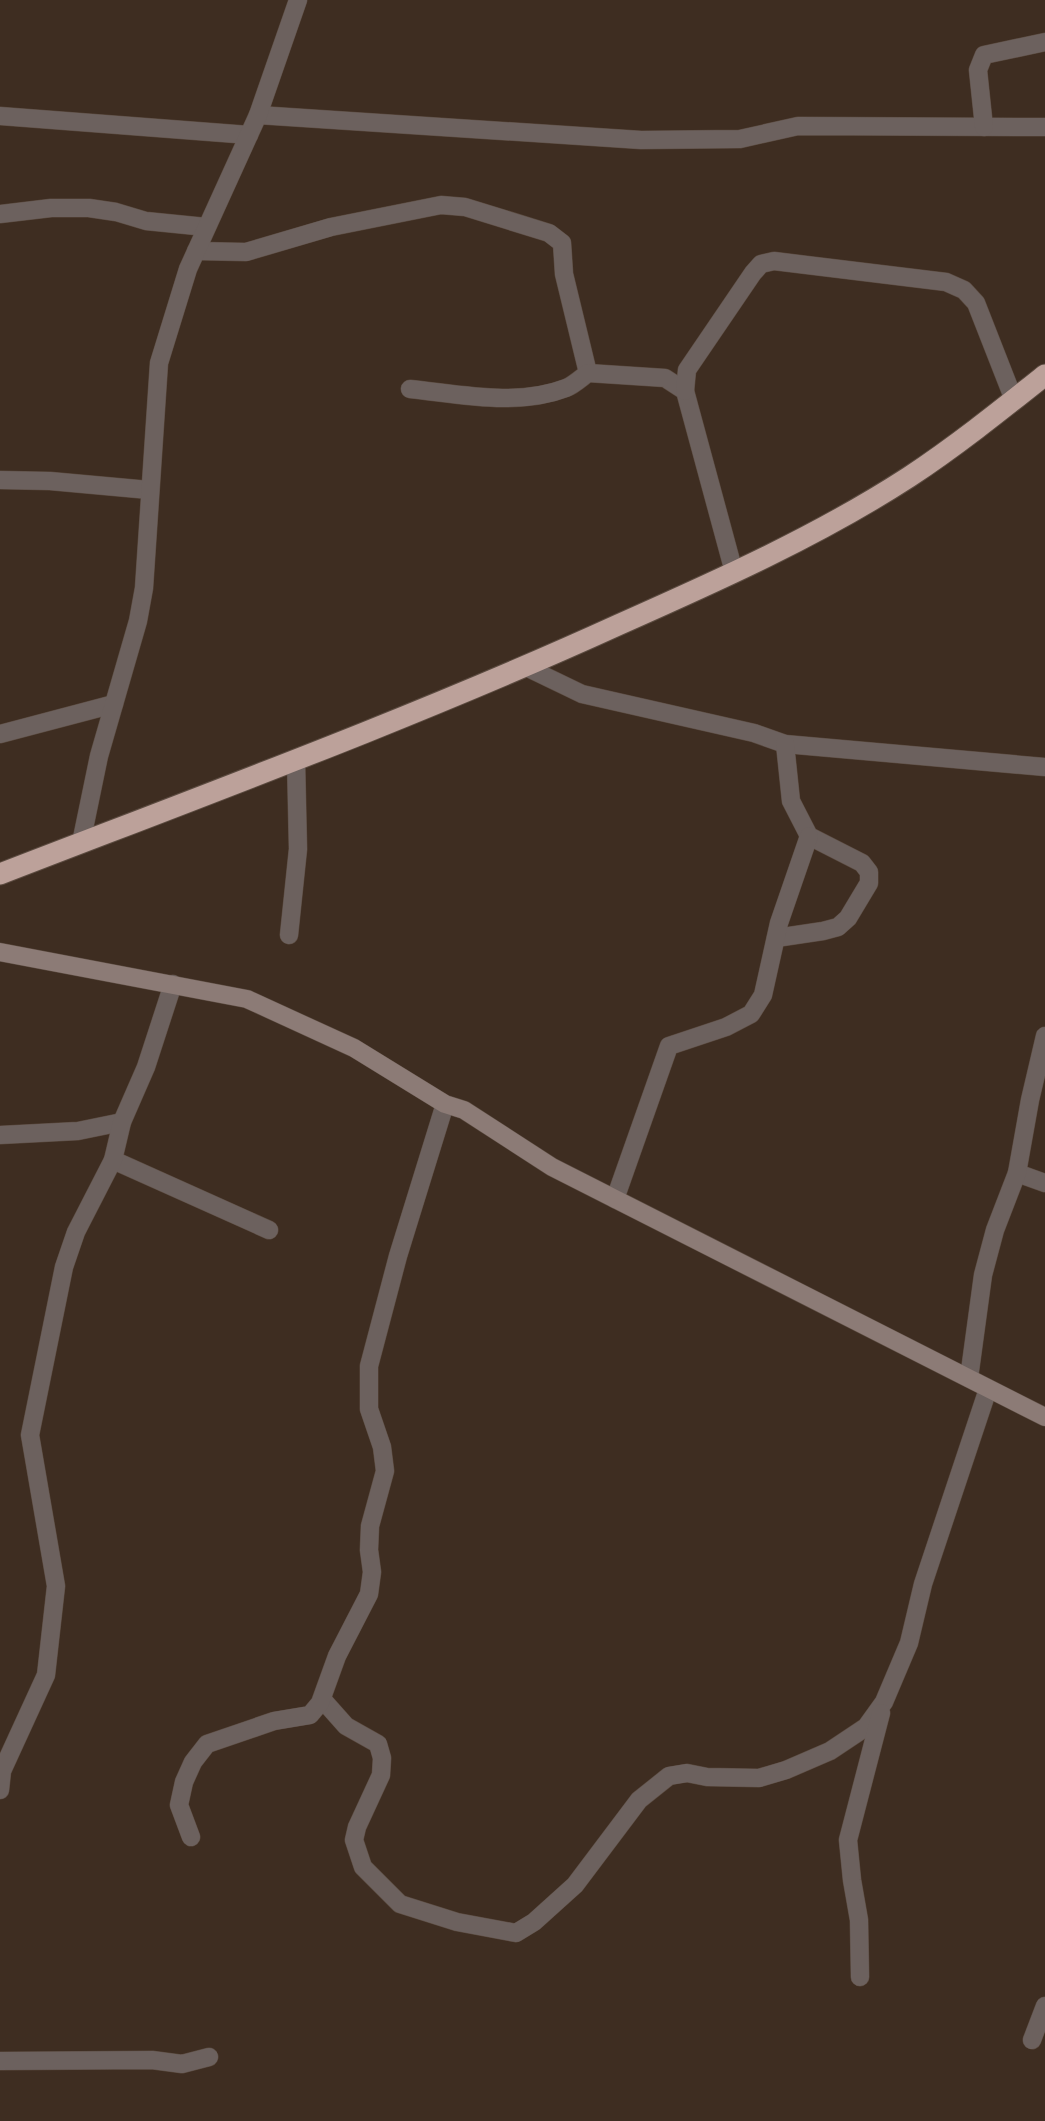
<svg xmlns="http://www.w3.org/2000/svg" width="1045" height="2121" font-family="'Fira Sans',sans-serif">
	<rect width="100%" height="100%" fill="#3e2d21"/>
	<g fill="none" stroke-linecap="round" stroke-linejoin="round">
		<!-- street casing -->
		<g stroke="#5b4b40" stroke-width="19">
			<g id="street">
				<polyline points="258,115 641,140 740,139 798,126 1045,127"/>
				<polyline points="0,116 249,135"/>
				<polyline points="984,127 978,70 984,55 1045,42"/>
				<polyline points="0,214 51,208 89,208 116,212 146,221 206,227"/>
				<polyline points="196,251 246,252 331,227 441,205 465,207 549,233 562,243 564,274 588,373"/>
				<path d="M410 389C459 394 517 407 566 388 574 385 581 378 588 373L665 378 685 391 734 572"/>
				<polyline points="685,391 687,370 753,273 761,264 774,261 946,282 964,290 976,303 1014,400"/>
				<polyline points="0,480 50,481 149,490"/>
				<polyline points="526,667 582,694 754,733 785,744 1045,767"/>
				<polyline points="0,734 114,704"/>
				<polyline points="81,843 99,756 138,621 144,588 159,363 188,269 258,115 298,0"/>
				<polyline points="289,935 298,849 296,760"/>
				<polyline points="776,938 823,931 838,927 848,918 869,883 869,872 862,863 809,836 791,801 785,744"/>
				<polyline points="0,1135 78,1131 122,1122"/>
				<polyline points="113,1160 269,1230"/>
				<polyline points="1017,1173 1045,1183"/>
				<polyline points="615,1199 669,1046 726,1027 751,1014 763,995 779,923 809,836"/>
				<polyline points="969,1378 983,1275 995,1230 1017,1173 1030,1100 1045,1036"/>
				<polyline points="322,1699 346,1726 378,1744 382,1758 381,1775 357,1827 354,1840 363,1867 400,1904 457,1922 516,1933 534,1922 575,1885 639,1800 669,1776 687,1773 707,1777 759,1778 786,1770 830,1751 866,1727 884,1702 909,1643 923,1584 988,1389"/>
				<polyline points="0,1790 2,1771 46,1675 56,1586 30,1435 64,1267 76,1232 113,1160 122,1122 146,1067 173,984"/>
				<polyline points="191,1837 179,1805 184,1782 193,1762 207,1744 274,1721 310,1715 320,1703 337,1656 369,1594 372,1572 369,1550 370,1526 385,1471 382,1447 369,1409 369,1366 398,1256 445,1104"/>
				<polyline points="860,1977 859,1920 852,1880 848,1840 881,1713"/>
				<polyline points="1032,2040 1045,2006"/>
				<polyline points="0,2061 152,2060 182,2064 209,2057"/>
			</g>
		</g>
		<!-- secondary casing -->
		<g stroke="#5b4b40" stroke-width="19">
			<polyline id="secondary" points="0,952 247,999 354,1048 445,1104 464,1110 552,1167 1045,1417"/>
		</g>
		<!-- highway casing -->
		<g stroke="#5b4b40" stroke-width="23">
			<path id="highway" d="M0 874C207 794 416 717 618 625 717 581 818 536 909 477 956 446 1001 410 1045 375"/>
		</g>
		<!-- street -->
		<use href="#street" stroke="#6c615e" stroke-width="18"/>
		<!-- secondary -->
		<use href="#secondary" stroke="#8c7b76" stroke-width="18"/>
		<!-- highway -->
		<use href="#highway" stroke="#bca19a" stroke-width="21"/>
	</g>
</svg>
